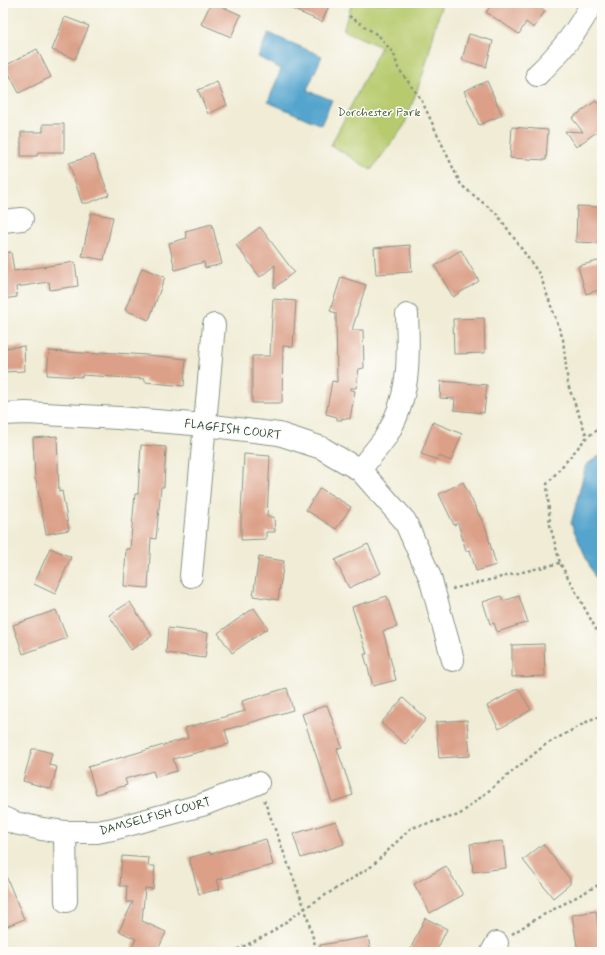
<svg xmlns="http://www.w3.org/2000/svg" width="605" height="955" font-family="Mynerve,sans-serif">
	<rect width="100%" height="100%" fill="#fdfcf7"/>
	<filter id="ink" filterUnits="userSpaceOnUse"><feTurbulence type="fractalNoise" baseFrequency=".025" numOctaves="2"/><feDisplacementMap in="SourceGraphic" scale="8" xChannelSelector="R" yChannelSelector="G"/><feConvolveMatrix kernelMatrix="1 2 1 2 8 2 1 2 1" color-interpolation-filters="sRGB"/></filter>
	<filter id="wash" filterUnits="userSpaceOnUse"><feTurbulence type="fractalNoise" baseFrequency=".012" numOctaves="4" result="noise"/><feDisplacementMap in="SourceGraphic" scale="16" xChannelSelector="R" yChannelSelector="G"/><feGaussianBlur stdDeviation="0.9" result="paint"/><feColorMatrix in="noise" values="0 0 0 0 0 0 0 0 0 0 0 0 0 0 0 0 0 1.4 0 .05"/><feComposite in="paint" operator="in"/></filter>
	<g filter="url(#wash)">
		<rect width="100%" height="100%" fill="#f0ecd6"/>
		<!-- green -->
		<polygon fill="#b7cb6e" stroke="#6b8451" points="352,3 442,3 424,71 404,126 371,170 331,145 381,47 343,30"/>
		<!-- water -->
		<g fill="#54a4ce" stroke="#3a7081">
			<polygon points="268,33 322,56 307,90 332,100 321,125 268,102 281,69 258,57"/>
			<polygon points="602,454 602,593 571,524 586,465"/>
		</g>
		<g id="blocks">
			<!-- building -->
			<g fill="#dca088">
				<polygon points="211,3 214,3 241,15 231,37 201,24"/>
				<polygon points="278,3 330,3 322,22"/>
				<polygon points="493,3 533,3 545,11 534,28 526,22 519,34 486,12"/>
				<polygon points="65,17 89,26 75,59 52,50"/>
				<polygon points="469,34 493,41 486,67 462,60"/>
				<polygon points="37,49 51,77 19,93 5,66"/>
				<polygon points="487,81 502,115 479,125 464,91"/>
				<polygon points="217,82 227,105 208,114 198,90"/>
				<polygon points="596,101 602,110 602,128 576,147 565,131 583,132 572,118"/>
				<polygon points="43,124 64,124 64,152 38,152 37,156 21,156 21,132 43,132"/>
				<polygon points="512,127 548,130 546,160 510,158"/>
				<polygon points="94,155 109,195 88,203 82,203 69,163"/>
				<polygon points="577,206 600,207 599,243 576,242"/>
				<polygon points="91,213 113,217 104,260 82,256"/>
				<polygon points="212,224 222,264 205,268 204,262 175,270 169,243 187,238 185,231"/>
				<polygon points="260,227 294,272 274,288 275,265 260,277 236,245"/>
				<polygon points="410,245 412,272 376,274 374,248"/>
				<polygon points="461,250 479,281 453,297 435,266"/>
				<polygon points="11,252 14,271 75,262 78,286 50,290 49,282 16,287 17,297 3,299 3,253"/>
				<polygon points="602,260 602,289 586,294 578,266"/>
				<polygon points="142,268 165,277 149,320 125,310"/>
				<polygon points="341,277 366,285 352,330 363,330 364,368 359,369 356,388 350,388 349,389 355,391 350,419 342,418 342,420 337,420 337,417 326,414 332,381 337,382 336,313 330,311"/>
				<polygon points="273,299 296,301 293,347 283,346 282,403 252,403 252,356 270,356"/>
				<polygon points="484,318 485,353 454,354 453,319"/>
				<polygon points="24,346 25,371 3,372 3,348"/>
				<polygon points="49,351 100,354 100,352 147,355 186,359 184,386 145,382 145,379 82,375 82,377 47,375"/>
				<polygon points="441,381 487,385 484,413 454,410 455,399 440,398"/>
				<polygon points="433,422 462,434 451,461 439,456 438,460 421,454"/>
				<polygon points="57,436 59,492 62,491 69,530 46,534 36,480 35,480 33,438"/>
				<polygon points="141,445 166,447 164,487 161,487 156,539 151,538 148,588 124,586 126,549 130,549 135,494 138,494"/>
				<polygon points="244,454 270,456 267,517 274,517 275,532 266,532 266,539 241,540 241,514"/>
				<polygon points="463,482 486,529 496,565 476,571 470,550 466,551 458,523 454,525 439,494"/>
				<polygon points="320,488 351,507 336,529 306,510"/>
				<polygon points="368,544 381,573 349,588 335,560"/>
				<polygon points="50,548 71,557 55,594 34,584"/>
				<polygon points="259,557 284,561 278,600 253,596"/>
				<polygon points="387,596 397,627 383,631 396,680 373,686 364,654 367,654 352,607"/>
				<polygon points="501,596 503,601 519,596 528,622 497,632 494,623 490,624 483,602"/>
				<polygon points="130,602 152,636 131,650 109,615"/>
				<polygon points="254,608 268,628 232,653 218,633"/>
				<polygon points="56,610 67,638 23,654 13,625"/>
				<polygon points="168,628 208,633 205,658 166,653"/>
				<polygon points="544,644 545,676 512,677 512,645"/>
				<polygon points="287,688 293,710 225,730 229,744 173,759 177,771 155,777 153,771 125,779 127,785 96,794 88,767 188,738 185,728 245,711 242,701"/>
				<polygon points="518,688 531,710 499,729 487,706"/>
				<polygon points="403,698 426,719 405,744 381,723"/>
				<polygon points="327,705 342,747 337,749 353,795 332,802 302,714"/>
				<polygon points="467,720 470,756 439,758 436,722"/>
				<polygon points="32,749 37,749 52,753 49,765 57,767 51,789 23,781"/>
				<polygon points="336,821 344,844 301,858 293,834"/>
				<polygon points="266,839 273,865 217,880 220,889 199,894 189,858 210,852 210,854"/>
				<polygon points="503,841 506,868 473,872 470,844"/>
				<polygon points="543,844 570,879 570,884 553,898 523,860"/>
				<polygon points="122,856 149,858 148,866 155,866 153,889 145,888 142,921 166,932 157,952 130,952 136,939 119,931 133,902 126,902 127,886 120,886"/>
				<polygon points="446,866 463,895 430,913 414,884"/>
				<polygon points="3,869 24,919 3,928"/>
				<polygon points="596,911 602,952 578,952 572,915"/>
				<polygon points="425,918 447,929 436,952 409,952"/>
				<polygon points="368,937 371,952 320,952 320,945"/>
			</g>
		</g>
	</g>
	<g filter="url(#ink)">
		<use href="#blocks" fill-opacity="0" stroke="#889485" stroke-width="1"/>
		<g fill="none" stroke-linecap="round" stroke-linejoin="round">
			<!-- minor casing -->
			<g stroke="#889485" stroke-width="24">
				<g id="minor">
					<path d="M537 75C559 54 578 31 592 3"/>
					<polyline points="3,221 22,219"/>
					<polyline points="3,414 26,413 119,418 205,425 279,434 322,448 335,456 360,470 405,521 430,577 453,660"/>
					<path d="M360 470C368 459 377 449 385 438 410 399 409 359 407 315"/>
					<polyline points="191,576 214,325"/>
					<polyline points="3,818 15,823 42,829 65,832 97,832 113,829 202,805 258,783"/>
					<polyline points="65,832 66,901"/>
					<polyline points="492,952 497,943"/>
				</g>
			</g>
			<!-- path -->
			<g stroke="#889485" stroke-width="2.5" stroke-dasharray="3 3" stroke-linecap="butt">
				<polyline points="349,16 379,36 394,54 398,68 421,99 461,185 497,214 540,275 563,339 568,385 587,437"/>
				<polyline points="602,427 587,437 547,484 550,525 560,563 602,640"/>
				<polyline points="452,589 560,563"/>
				<polyline points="264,800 305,909 317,952"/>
				<polyline points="512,934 534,920 602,883"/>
				<polyline points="232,952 269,934 308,906 372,866 411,828 459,815 545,745 592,719 602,716"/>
			</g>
			<!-- minor -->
			<use href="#minor" stroke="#fff" stroke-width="22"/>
		</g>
	</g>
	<g text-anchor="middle" stroke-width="3" stroke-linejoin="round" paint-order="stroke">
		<!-- park labels -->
		<g font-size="12" fill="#456042" stroke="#fdfcf7">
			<text x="379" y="116">Dorchester Park</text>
		</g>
		<!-- street labels -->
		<g font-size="12" fill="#1f3d34" stroke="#fdfcf7">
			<text transform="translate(233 429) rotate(7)" y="4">FLAGFISH COURT</text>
			<text transform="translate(155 816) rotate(-15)" y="4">DAMSELFISH COURT</text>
		</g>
	</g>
	<!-- margin -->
	<rect width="605" height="955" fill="none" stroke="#fdfcf7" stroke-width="16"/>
</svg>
